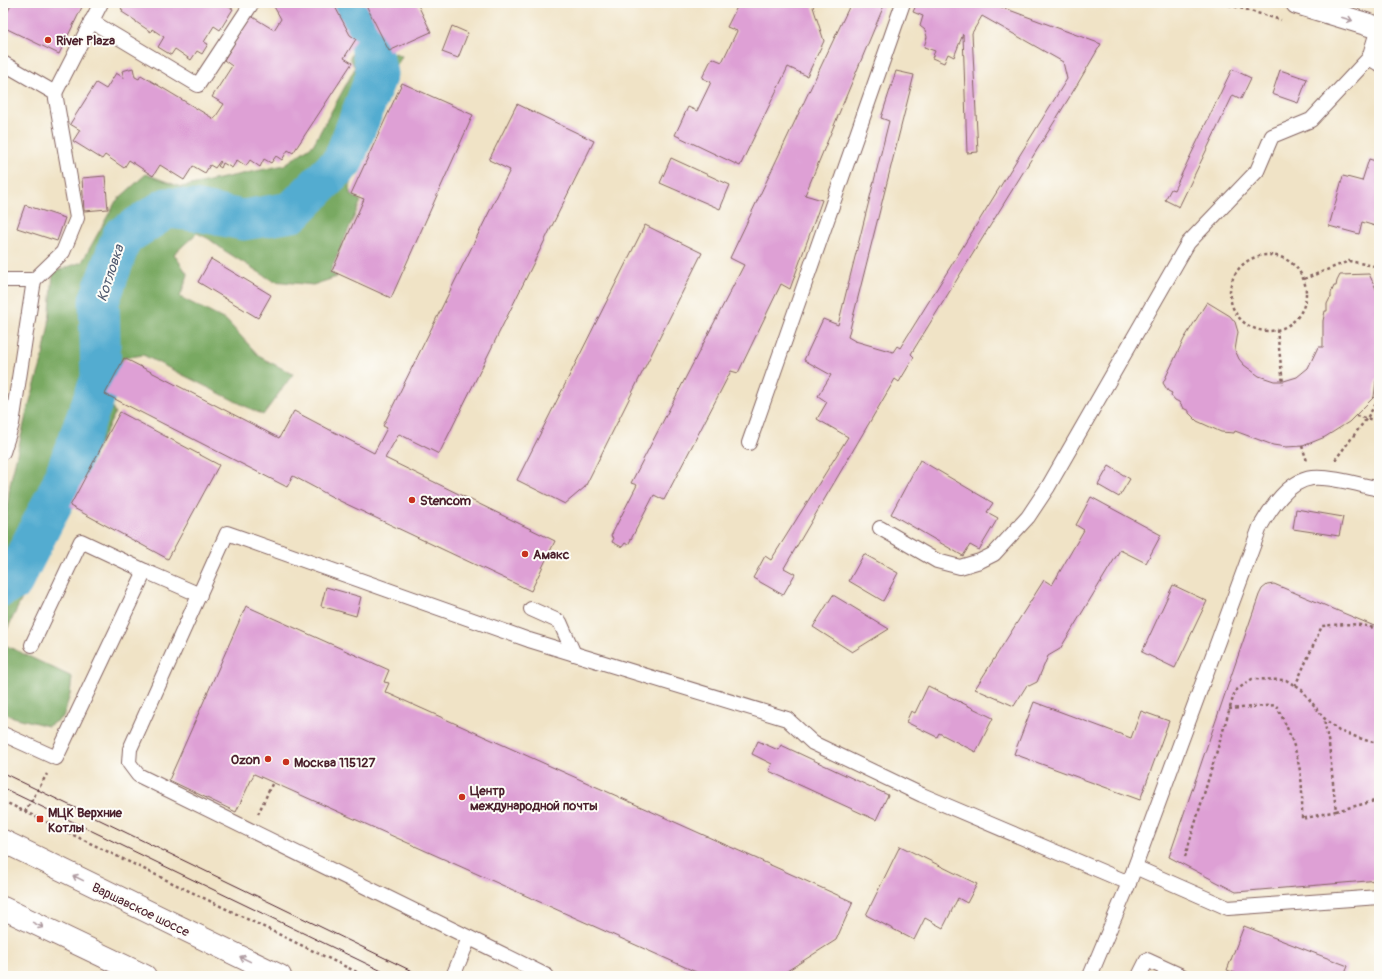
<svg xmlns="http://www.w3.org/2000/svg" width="1382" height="979" font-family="Pangolin,sans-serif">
	<rect width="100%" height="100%" fill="#fdfcf7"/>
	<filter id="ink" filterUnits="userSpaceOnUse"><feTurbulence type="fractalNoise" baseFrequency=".025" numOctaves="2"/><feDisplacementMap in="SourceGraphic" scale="8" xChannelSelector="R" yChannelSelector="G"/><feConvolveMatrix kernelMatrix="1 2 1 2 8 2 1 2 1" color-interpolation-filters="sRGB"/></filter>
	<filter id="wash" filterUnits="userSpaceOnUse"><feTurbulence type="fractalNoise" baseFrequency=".012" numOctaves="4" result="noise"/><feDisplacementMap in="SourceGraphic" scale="16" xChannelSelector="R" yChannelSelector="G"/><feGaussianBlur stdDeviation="0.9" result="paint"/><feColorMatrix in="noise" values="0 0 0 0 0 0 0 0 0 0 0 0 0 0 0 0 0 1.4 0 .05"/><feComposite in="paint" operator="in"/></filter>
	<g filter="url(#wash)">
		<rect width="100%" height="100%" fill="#f0e3c6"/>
		<!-- forest -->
		<g fill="#79a962" stroke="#626446">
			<polygon points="337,3 361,3 387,51 395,53 402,56 350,153 350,194 361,201 330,272 337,277 313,285 273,281 225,251 209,239 197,233 174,254 188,275 180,297 227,321 260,357 293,374 263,415 143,355 124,358 105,393 115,414 63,513 3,638 3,527 5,525 10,484 27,411 42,361 49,324 53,272 82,262 116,201 146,174 181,187 284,165 313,145 355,68 350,58 358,38 350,28"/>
			<polygon points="3,644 72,677 70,695 63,717 48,726 13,717 3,712"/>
		</g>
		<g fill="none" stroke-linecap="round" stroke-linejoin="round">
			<!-- river -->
			<polyline stroke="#52acd0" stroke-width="41" points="3,586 13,581 61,486 101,379 99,301 122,237 167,208 198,211 243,220 292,212 343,161 377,74 368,31 354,3"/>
		</g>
		<g id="blocks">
			<!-- building -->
			<g fill="#dea0d5">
				<polygon points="12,3 84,3 59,54 3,27 3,21"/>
				<polygon points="117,3 229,3 227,6 233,9 220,30 214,26 204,42 208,44 202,54 197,51 191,60 175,49 171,55 158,47 164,37 152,29 151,32 136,22 136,21 122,12 123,10 121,9 123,6"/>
				<polygon points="272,3 333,3 350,35 356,39 344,58 352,63 293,153 288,150 282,160 276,156 271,163 264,159 260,167 250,160 246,166 237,160 232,168 223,163 221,168 218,166 221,162 220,161 215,168 210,165 205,173 193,166 184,180 160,165 153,176 129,160 124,168 105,155 102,159 73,141 80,130 70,124 96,83 106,89 116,73 124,78 122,71 133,68 135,77 139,79 141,75 214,119 224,104 212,97 232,66 224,60 251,16 274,30 281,19"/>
				<polygon points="365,3 417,3 431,32 389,51"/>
				<polygon points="739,3 815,3 813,7 824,41 807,76 788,67 740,166 675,135 688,107 697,111 711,82 702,78 712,58 722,62 737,31 727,27"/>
				<polygon points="851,3 885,3 805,195 822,200 790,289 781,284 738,373 731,371 664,500 654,495 628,545 625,543 622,547 612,542 614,538 611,536 637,485 631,483 744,265 730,258"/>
				<polygon points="917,3 994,3 993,4 1101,44 1077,85 911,354 914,357 899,382 895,379 784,568 795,574 783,595 753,578 765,556 771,560 848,437 817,419 827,402 818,396 831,375 804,360 823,319 838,325 889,121 881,118 896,71 914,75 848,337 855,341 893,352 897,346 900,348 1067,79 1063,62 982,16 972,33 978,152 967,153 963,34 954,57 948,54 944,63 932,58 935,51 924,47 927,37 925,30 920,26 923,16 913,12"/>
				<polygon points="452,26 468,33 458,58 442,52"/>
				<polygon points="1232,69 1251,78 1241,99 1233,95 1179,207 1165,200 1171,189 1174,190"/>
				<polygon points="1280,70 1307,79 1298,103 1272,94"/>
				<polygon points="402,83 473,115 391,298 332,271 364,199 351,194"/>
				<polygon points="517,104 594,141 439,454 399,434 385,458 555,541 531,591 340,501 293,476 287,487 105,394 124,358 279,438 294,411 374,453 387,428 383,426 510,170 489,160"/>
				<polygon points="671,158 730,185 720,209 660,183"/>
				<polygon points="1369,159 1379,162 1379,211 1375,226 1362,222 1359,234 1329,226 1343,176 1362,181"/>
				<polygon points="105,176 108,209 84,211 82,178"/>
				<polygon points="25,205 65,218 57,241 17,228"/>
				<polygon points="645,225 702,253 585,487 565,504 517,480"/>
				<polygon points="211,259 271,295 258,318 198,282"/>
				<polygon points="1369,274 1377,291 1379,299 1379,376 1376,381 1374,397 1349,422 1325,437 1303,446 1286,447 1273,445 1235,431 1234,433 1221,432 1197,421 1189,413 1189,411 1183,408 1179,402 1175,400 1171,395 1172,393 1168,391 1163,383 1184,339 1207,302 1230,316 1235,322 1238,332 1235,350 1239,359 1244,365 1259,376 1274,381 1284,381 1297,377 1308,368 1318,347 1323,347 1323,321 1325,311 1327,311 1327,304 1330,298 1331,298 1331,293 1334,286 1336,286 1337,281 1340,275"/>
				<polygon points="120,412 219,465 168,559 70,506"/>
				<polygon points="920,460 993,503 987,512 998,518 979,550 970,545 963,556 891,514"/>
				<polygon points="1109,466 1130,479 1119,497 1098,485"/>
				<polygon points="1091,497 1161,535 1146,563 1120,550 1060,649 1048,656 1037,682 1029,686 1027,685 1014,706 975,689 1044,580 1052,585 1084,530 1076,525"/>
				<polygon points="1296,509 1343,517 1339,536 1293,529"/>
				<polygon points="864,554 898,573 883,601 849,581"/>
				<polygon points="1274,584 1379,628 1379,880 1236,892 1169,857 1259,595 1262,589 1267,585"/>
				<polygon points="1173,585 1207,601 1175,668 1142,652"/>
				<polygon points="326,587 361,597 356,616 321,606"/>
				<polygon points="833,595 889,629 852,652 813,627"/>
				<polygon points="246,606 389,670 384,682 389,683 385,692 853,902 836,940 779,976 705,976 254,774 236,812 169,780"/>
				<polygon points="928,686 993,718 976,752 939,733 937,737 906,722 911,711 915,713"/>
				<polygon points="1034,702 1131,738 1141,711 1169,721 1140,800 1014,754"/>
				<polygon points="758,741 778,750 781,745 888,795 876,820 769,771 772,764 752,754"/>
				<polygon points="900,846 977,884 967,903 958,898 943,928 925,918 914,940 866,915"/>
				<polygon points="1244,926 1348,966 1344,976 1243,976 1227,970"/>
			</g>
		</g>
	</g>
	<g filter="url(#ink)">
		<use href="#blocks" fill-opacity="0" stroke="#846461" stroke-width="1"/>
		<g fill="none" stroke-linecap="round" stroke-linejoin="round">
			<!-- lane casing -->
			<g stroke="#846461" stroke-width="16">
				<g id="lane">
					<polyline points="91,21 198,85 252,3"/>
					<polyline points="1369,58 1379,64"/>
					<polyline points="3,63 55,93 77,218 63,252 34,280"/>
					<polyline points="55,93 101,3"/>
					<polyline points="3,280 34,280 12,424 3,452"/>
					<polyline points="749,443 903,3"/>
					<polyline points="880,528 937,561 960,567 980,561 994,554 1028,517 1048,487 1188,243 1257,171 1272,136 1311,120 1369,58 1378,28"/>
					<polyline points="145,571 200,595"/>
					<polyline points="531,609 560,622 574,654"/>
					<polyline points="3,734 56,758 145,571 81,541 32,645"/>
					<polyline points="1135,867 1228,908 1379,897"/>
					<polyline points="453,976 469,938"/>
					<polyline points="547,976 138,775 129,763 130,749 227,533 529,640 787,719 813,743 922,795 1129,883"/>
					<path d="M1090 976 1129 883 1260 527C1271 508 1288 481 1312 478 1331 476 1360 485 1379 489"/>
					<polyline points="1139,976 1147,960 1182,976"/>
				</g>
			</g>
			<!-- secondary casing -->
			<g stroke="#846461" stroke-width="24">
				<polyline id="secondary" points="1297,3 1379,28"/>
			</g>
			<!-- primary casing -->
			<g stroke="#846461" stroke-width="24">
				<g id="primary">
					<polyline points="3,841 280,976"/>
					<polyline points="3,908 145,976"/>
				</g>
			</g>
			<!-- path -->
			<g stroke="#846461" stroke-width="2.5" stroke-dasharray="3 3" stroke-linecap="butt">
				<polyline points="1223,3 1281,20"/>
				<circle cx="1268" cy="293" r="38"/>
				<polyline points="1304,279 1349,261 1379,267"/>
				<polyline points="1277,330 1283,384"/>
				<polyline points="1356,416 1379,421"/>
				<polyline points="1302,446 1307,461"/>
				<polyline points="1335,460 1367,418 1379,399"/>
				<path d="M1295 686 1322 626C1342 624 1360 622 1379 630"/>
				<path d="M1229 709 1276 705C1286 724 1295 744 1299 766 1303 783 1302 801 1302 819L1336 811 1329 745 1324 719"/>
				<polyline points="3,801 365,976"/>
				<polyline points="1336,811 1379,800"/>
				<polyline points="25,812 47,774"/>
				<polyline points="258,814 273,782"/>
				<polyline points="1185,857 1235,691 1252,679 1286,680 1302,690 1324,718 1339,731 1368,741 1379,743"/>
			</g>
			<!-- lane -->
			<use href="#lane" stroke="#fff" stroke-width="14"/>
			<!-- secondary -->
			<use href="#secondary" stroke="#fff" stroke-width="22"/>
			<!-- primary -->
			<use href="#primary" stroke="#fff" stroke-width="22"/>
			<!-- tram -->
			<g stroke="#4a1f2b" stroke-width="1">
				<polyline points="3,773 422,976"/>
				<polyline points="3,788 392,976"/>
			</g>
		</g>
		<!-- one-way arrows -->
		<defs><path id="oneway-shaft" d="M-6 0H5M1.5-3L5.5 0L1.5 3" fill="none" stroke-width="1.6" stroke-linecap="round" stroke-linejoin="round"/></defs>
		<g stroke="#ae9aa0">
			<use href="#oneway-shaft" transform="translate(1347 19) rotate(17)"/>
			<use href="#oneway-shaft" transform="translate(78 878) rotate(-154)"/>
			<use href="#oneway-shaft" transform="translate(38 925) rotate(26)"/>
			<use href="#oneway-shaft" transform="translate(245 959) rotate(-154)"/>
		</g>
	</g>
	<!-- markers -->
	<g fill="#c8321e" stroke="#fdfcf7" stroke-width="1.5">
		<circle cx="48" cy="40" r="4"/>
		<circle cx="412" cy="500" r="4"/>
		<circle cx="525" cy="554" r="4"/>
		<circle cx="268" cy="759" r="4"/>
		<circle cx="286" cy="762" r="4"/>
		<circle cx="462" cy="797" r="4"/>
		<rect x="36" y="815" width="8" height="8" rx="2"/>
	</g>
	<g text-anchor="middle" stroke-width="4" stroke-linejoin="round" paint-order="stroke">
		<!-- poi labels -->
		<g font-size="13" font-weight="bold" fill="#4a1f2b" stroke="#fdfcf7" text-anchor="start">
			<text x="56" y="45">River Plaza</text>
			<text x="420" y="505">Stencom</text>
			<text x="533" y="559">Амакс</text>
			<text x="260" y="764" text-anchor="end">Ozon</text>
			<text x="294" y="767">Москва 115127</text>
			<text x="470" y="795">Центр<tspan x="470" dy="15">международной почты</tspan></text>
			<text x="48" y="817">МЦК Верхние<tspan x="48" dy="15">Котлы</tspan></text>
		</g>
		<!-- street labels -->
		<g font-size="13" fill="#4a1f2b" stroke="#fdfcf7">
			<text transform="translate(141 909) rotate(26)" y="5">Варшавское шоссе</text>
		</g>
		<!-- water labels -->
		<g font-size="14" font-style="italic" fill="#4d576d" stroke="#fdfcf7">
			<text transform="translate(110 273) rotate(-72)" y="5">Котловка</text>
		</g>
	</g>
	<!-- margin -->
	<rect width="1382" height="979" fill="none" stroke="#fdfcf7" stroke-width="16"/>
</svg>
